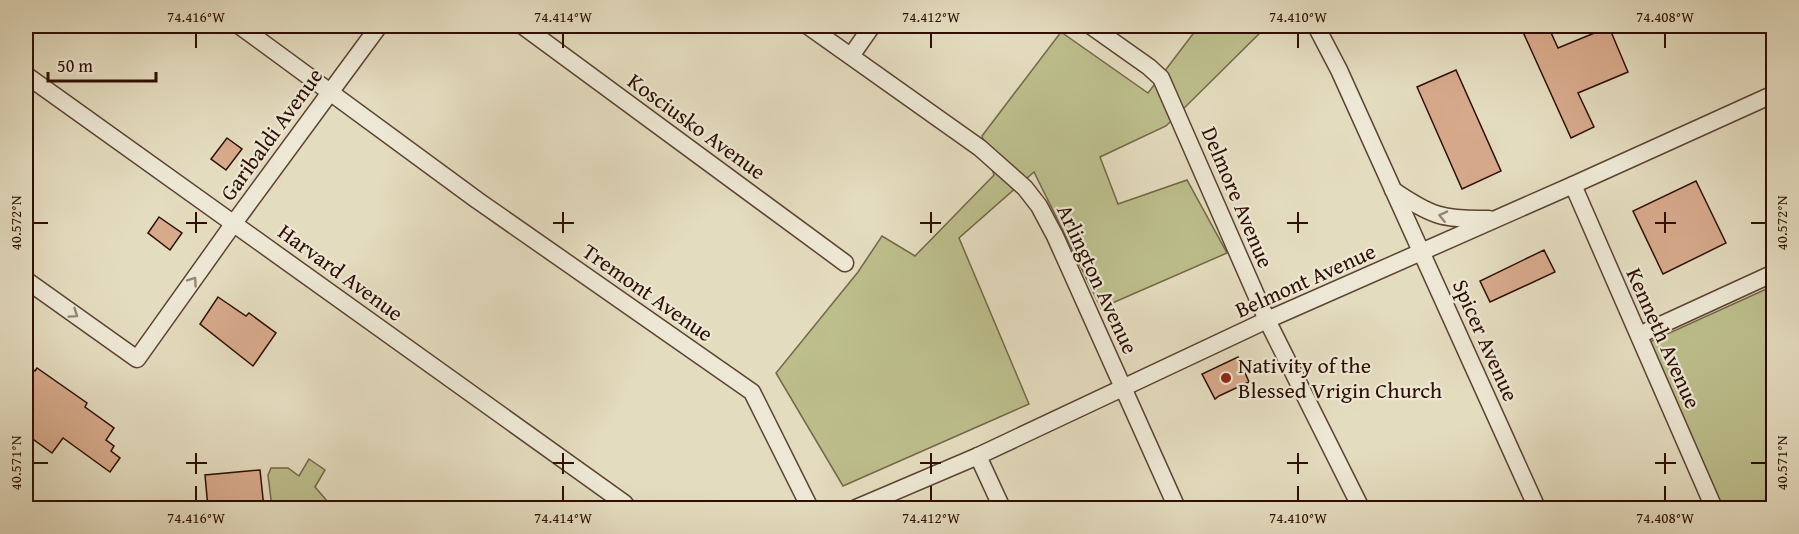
<svg xmlns="http://www.w3.org/2000/svg" width="1799" height="534" font-family="'Gentium Book Plus',serif">
	<rect width="100%" height="100%" fill="#e4dcbf"/>
	<filter id="stains"><feTurbulence type="fractalNoise" baseFrequency=".00333" numOctaves="4"/><feColorMatrix values="0 0 0 0 .2 0 0 0 0 .09 0 0 0 0 .02 0 0 0 .5 -.17"/></filter>
	<radialGradient id="worn" r=".72"><stop offset=".6" stop-color="#630" stop-opacity="0"/><stop offset="1" stop-color="#630" stop-opacity=".3"/></radialGradient>
	<!-- green -->
	<g fill="#bcbe8c" stroke="#756647" stroke-width="1.5">
		<polygon points="1199,26 1267,26 1166,126 1100,157 1118,204 1187,180 1227,253 1101,308 1034,172 959,238 1029,404 843,486 776,373 858,272 882,236 915,256 994,175 982,136 1061,32 1148,93"/>
		<polygon points="1773,286 1773,508 1721,508 1645,344"/>
		<polygon points="309,459 325,470 315,487 328,502 327,508 272,508 268,475 271,468 288,468 299,476"/>
	</g>
	<!-- building -->
	<g fill="#d7aa8c" stroke="#2e0e02" stroke-width="1.5">
		<polygon points="1536,26 1548,26 1558,48 1609,27 1628,72 1578,93 1594,127 1571,138 1523,32"/>
		<polygon points="1456,70 1501,171 1462,189 1417,87"/>
		<polygon points="227,138 242,149 226,170 211,159"/>
		<polygon points="1696,181 1726,243 1663,274 1633,211"/>
		<polygon points="159,217 182,233 170,250 148,233"/>
		<polygon points="1544,250 1555,272 1490,302 1480,281"/>
		<polygon points="218,297 246,316 249,313 276,333 253,366 200,324"/>
		<polygon points="1238,357 1249,382 1219,396 1215,399 1202,374"/>
		<polygon points="26,365 35,371 37,368 87,403 85,407 114,428 106,440 114,446 111,451 120,458 110,472 63,438 52,453 26,434"/>
		<polygon points="260,470 264,508 208,508 205,475"/>
	</g>
	<g fill="none" stroke-linecap="round" stroke-linejoin="round">
		<!-- minor casing -->
		<g stroke="#5c4231" stroke-width="19">
			<g id="minor">
				<polyline points="240,26 477,200 752,392 810,508"/>
				<polyline points="523,26 845,263"/>
				<polyline points="808,26 980,148 1025,188 1039,206 1055,236 1177,508"/>
				<polyline points="1091,26 1149,67 1161,78 1267,320 1361,508"/>
				<polyline points="1316,26 1339,70 1537,508"/>
				<polyline points="851,56 872,26"/>
				<polyline points="26,75 624,503 628,508"/>
				<polyline points="1573,185 1714,508"/>
				<path d="M1393 190C1431 216 1443 220 1489 219"/>
				<polyline points="26,280 137,359 234,223 379,26"/>
				<polyline points="1639,335 1774,273"/>
				<polyline points="978,456 1002,508"/>
				<polyline points="856,508 978,456 1267,320 1573,185 1774,94"/>
			</g>
		</g>
		<!-- minor -->
		<use href="#minor" stroke="#ede8d5" stroke-width="16"/>
	</g>
	<!-- one-way arrows -->
	<defs><path id="oneway-chevron" d="M-2-3.5L2.5 0L-2 3.5" fill="none" stroke-width="1.6" stroke-linecap="round" stroke-linejoin="round" transform="scale(1.5)"/></defs>
	<g stroke="#978676">
		<use href="#oneway-chevron" transform="translate(1443 216) rotate(-167)"/>
		<use href="#oneway-chevron" transform="translate(193 281) rotate(-55)"/>
		<use href="#oneway-chevron" transform="translate(74 314) rotate(34)"/>
	</g>
	<!-- ticks -->
	<path fill="none" stroke="#2e0e02" stroke-width="2" d="M196 33V48M563 33V48M931 33V48M1298 33V48M1665 33V48M196 212V233M563 212V233M931 212V233M1298 212V233M1665 212V233M33 223H48M186 223H207M553 223H574M920 223H941M1287 223H1308M1655 223H1676M1751 223H1766M196 453V474M563 453V474M931 453V474M1298 453V474M1665 453V474M33 463H48M186 463H207M553 463H574M920 463H941M1287 463H1308M1655 463H1676M1751 463H1766M196 486V501M563 486V501M931 486V501M1298 486V501M1665 486V501"/>
	<!-- markers -->
	<circle fill="#8f2418" stroke="#ede8d5" stroke-width="2" cx="1226" cy="378" r="6"/>
	<g text-anchor="middle" stroke-width="4.5" stroke-linejoin="round" paint-order="stroke">
		<!-- street labels -->
		<g font-size="22" fill="#2e0e02" stroke="#ede8d5">
			<text transform="translate(697 126) rotate(36)" y="8">Kosciusko Avenue</text>
			<text transform="translate(271 134) rotate(-54)" y="8">Garibaldi Avenue</text>
			<text transform="translate(1238 197) rotate(67)" y="8">Delmore Avenue</text>
			<text transform="translate(341 272) rotate(36)" y="8">Harvard Avenue</text>
			<text transform="translate(1098 279) rotate(65)" y="8">Arlington Avenue</text>
			<text transform="translate(1305 280) rotate(-24)" y="8">Belmont Avenue</text>
			<text transform="translate(648 292) rotate(35)" y="8">Tremont Avenue</text>
			<text transform="translate(1664 338) rotate(66)" y="8">Kenneth Avenue</text>
			<text transform="translate(1486 340) rotate(66)" y="8">Spicer Avenue</text>
		</g>
		<!-- poi labels -->
		<g font-size="22" fill="#2e0e02" stroke="#ede8d5" text-anchor="start">
			<text x="1238" y="373">Nativity of the<tspan x="1238" dy="25">Blessed Vrigin Church</tspan></text>
		</g>
	</g>
	<!-- margin -->
	<rect width="1799" height="534" fill="none" stroke="#e4dcbf" stroke-width="66"/>
	<!-- scale -->
	<path d="M48 72v9h108v-9" fill="none" stroke="#2e0e02" stroke-width="3"/>
	<text x="57" y="72" font-size="18" fill="#2e0e02" stroke="#ede8d5" stroke-width="4.5" paint-order="stroke">50 m</text>
	<rect x="33" y="33" width="1733" height="468" fill="none" stroke="#2e0e02" stroke-width="2"/>
	<g font-size="15" text-anchor="middle" fill="#2e0e02">
		<text x="196" y="22">74.416°W</text>
		<text x="563" y="22">74.414°W</text>
		<text x="931" y="22">74.412°W</text>
		<text x="1298" y="22">74.410°W</text>
		<text x="1665" y="22">74.408°W</text>
		<text transform="translate(16 223) rotate(-90)" y="5">40.572°N</text>
		<text transform="translate(1782 223) rotate(-90)" y="5">40.572°N</text>
		<text transform="translate(16 463) rotate(-90)" y="5">40.571°N</text>
		<text transform="translate(1782 463) rotate(-90)" y="5">40.571°N</text>
		<text x="196" y="523">74.416°W</text>
		<text x="563" y="523">74.414°W</text>
		<text x="931" y="523">74.412°W</text>
		<text x="1298" y="523">74.410°W</text>
		<text x="1665" y="523">74.408°W</text>
	</g>
	<rect width="100%" height="100%" filter="url(#stains)"/>
	<rect width="100%" height="100%" fill="url(#worn)"/>
</svg>
